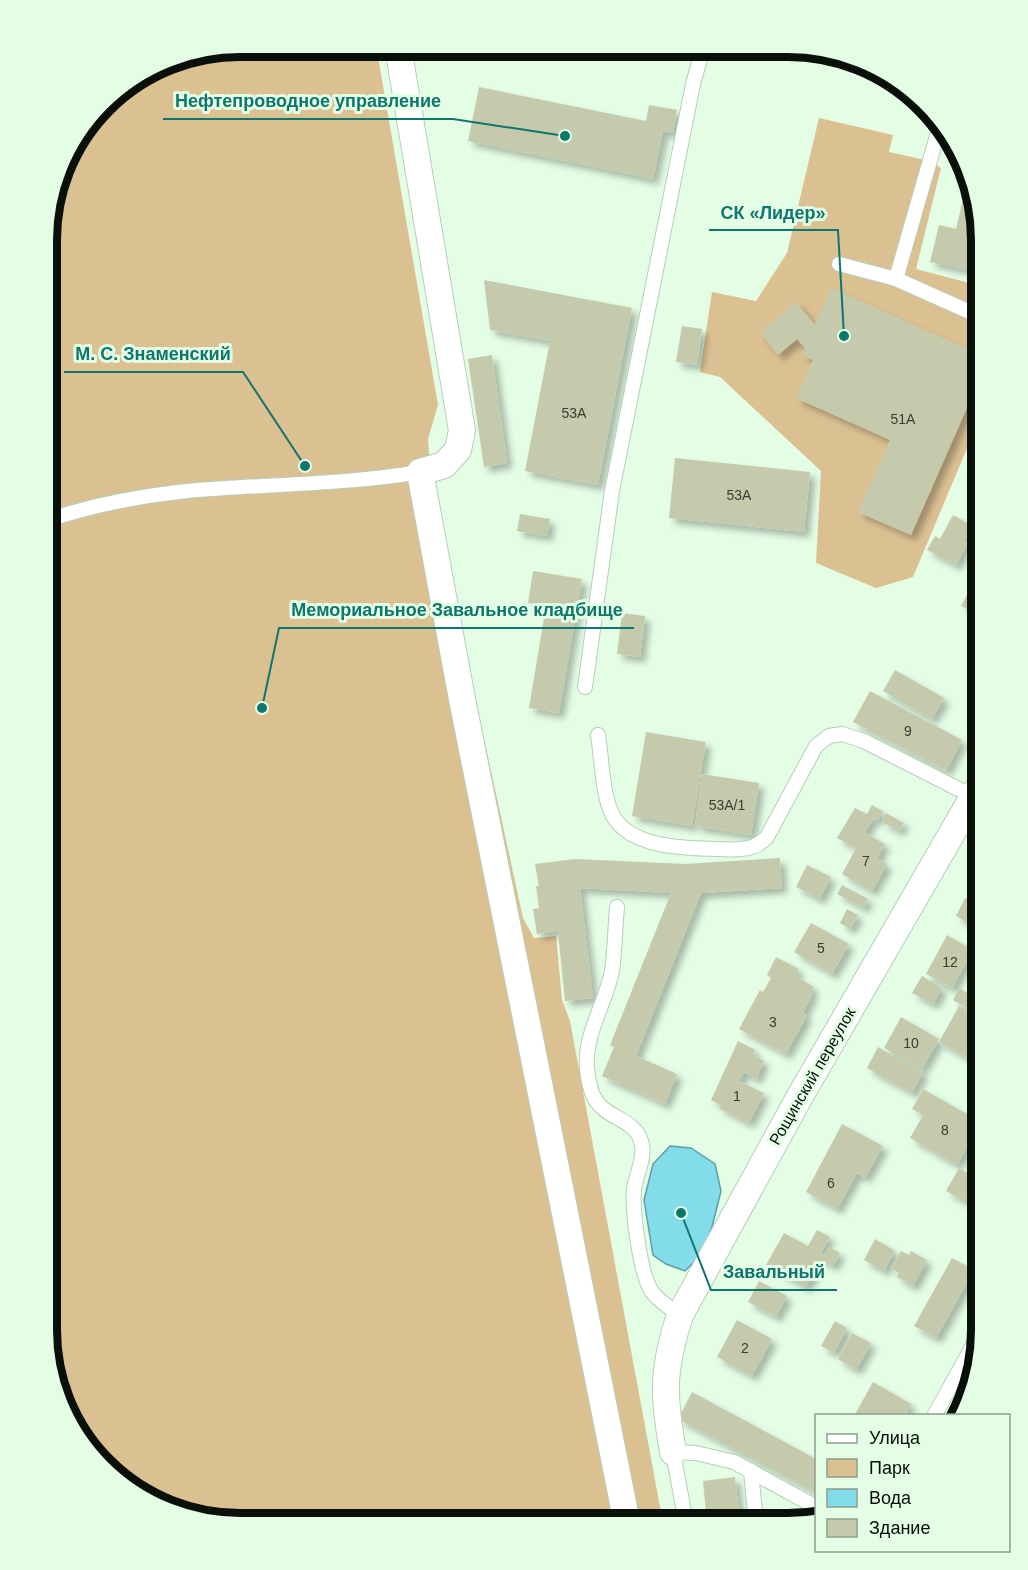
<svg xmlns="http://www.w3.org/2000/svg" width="1028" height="1570" font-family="Arial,sans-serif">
	<defs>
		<filter id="shadow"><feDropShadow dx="5.5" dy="5.5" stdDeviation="3" flood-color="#0004"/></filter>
	</defs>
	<rect width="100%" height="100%" fill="#e4fde5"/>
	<!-- green -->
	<g fill="#dbc192">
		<polygon points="240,47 366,47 377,51 438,405 428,439 432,499 523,918 534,938 556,936 562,1000 570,1021 663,1523 215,1522 122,1484 61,1404 47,1330 48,215 67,154 112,95 166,61"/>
		<polygon points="819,118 893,135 889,152 930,161 941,168 916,269 981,286 981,415 913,577 876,588 816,563 821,471 720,377 700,372 712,292 756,301 787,253"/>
	</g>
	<!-- water -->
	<polygon fill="#82dcea" stroke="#5d9fa6" stroke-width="1.5" points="670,1146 691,1148 715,1164 721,1191 712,1227 702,1254 685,1271 666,1264 653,1255 644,1200 653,1164"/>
	<!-- building -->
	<g fill="#c5caac" filter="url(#shadow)">
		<polygon points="479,87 646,121 649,105 677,110 673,133 663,131 653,179 468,141"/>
		<polygon points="967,181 970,181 982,240 981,273 930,262 939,225 956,229"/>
		<polygon points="484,280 632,308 598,485 525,471 550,341 490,330"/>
		<polygon points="831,288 981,355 981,376 911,535 858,512 890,440 796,398 813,360 802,355 805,348 797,339 778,355 760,332 796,302 815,325"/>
		<polygon points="682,326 702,329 697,365 676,362"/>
		<polygon points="492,355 507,463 484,467 468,359"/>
		<polygon points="675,458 810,472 804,532 669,518"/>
		<polygon points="520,514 550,519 547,536 517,531"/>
		<polygon points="953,515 973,526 964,542 967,544 956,565 927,550 935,536 940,539"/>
		<polygon points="533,571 582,579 559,713 529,708 546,606 528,603"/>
		<polygon points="974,581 981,585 981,603 976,613 961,606"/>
		<polygon points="622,613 645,616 640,657 617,654"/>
		<polygon points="895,670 944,698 932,719 883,691"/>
		<polygon points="870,691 962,740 946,771 853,722"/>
		<polygon points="646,732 706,742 692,826 632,816"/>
		<polygon points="702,774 759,783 751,835 695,826"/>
		<polygon points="872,805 883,811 878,820 873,818 865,833 885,844 877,858 887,864 872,891 842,874 856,848 837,838 855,808 867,814"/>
		<polygon points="886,813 904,823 899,831 882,822"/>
		<polygon points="780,858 782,888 701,893 636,1056 677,1074 665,1104 602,1076 614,1047 610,1045 671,893 580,888 593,998 565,1001 558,931 537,934 533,909 539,908 536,886 539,886 535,864 575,859 685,864"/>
		<polygon points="807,865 831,877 820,899 796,887"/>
		<polygon points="842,885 868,899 864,908 837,894"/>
		<polygon points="965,898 981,907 981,930 956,916"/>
		<polygon points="847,909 858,915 850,929 840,923"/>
		<polygon points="811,923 849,944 832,974 794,952"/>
		<polygon points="947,935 973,950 952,988 926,974"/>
		<polygon points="776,957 799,969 795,976 814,987 810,994 812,995 803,1013 807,1015 786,1054 739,1029 760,990 763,992 771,978 767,975"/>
		<polygon points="922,976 942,988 933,1004 912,993"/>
		<polygon points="959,988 981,1001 981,1016 953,1000"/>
		<polygon points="959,1006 981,1018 980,1065 939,1042"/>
		<polygon points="901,1017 939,1039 922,1069 884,1048"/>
		<polygon points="738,1041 755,1050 753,1055 764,1061 756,1079 744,1072 739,1081 764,1093 749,1123 719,1108 721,1105 711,1100"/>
		<polygon points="878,1047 923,1072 912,1093 867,1068"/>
		<polygon points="923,1089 981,1122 957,1165 910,1138 923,1115 912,1109"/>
		<polygon points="842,1124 883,1146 865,1178 857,1173 837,1209 806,1192"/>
		<polygon points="959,1168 978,1179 965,1201 946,1191"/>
		<polygon points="817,1230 830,1237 821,1253 823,1254 806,1287 766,1265 784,1233 808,1246"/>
		<polygon points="875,1239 895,1251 884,1271 864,1260"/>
		<polygon points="829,1247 840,1253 833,1266 821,1260"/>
		<polygon points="901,1251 909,1255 911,1251 927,1260 913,1286 897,1277 899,1273 891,1269"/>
		<polygon points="952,1258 974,1270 936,1338 914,1326"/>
		<polygon points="759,1281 787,1296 776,1317 748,1302"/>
		<polygon points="737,1320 772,1339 752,1376 717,1357"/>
		<polygon points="835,1321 847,1328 834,1353 821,1346"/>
		<polygon points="852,1333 871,1343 856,1370 838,1359"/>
		<polygon points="873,1382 911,1404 905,1416 854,1416"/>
		<polygon points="692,1392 816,1459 816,1493 678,1419"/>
		<polygon points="735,1477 740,1523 707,1523 703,1481"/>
		<polygon points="793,1514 806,1520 788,1523"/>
	</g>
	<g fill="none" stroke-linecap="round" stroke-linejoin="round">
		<!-- service casing -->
		<g stroke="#b6ceb7" stroke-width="16">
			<g id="service">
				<polyline points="839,264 896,279 981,317"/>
				<polyline points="896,279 939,129"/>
				<path d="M48 520C93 505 140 496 187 491 265 484 343 485 420 472"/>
				<polyline points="585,687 612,491 693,84 703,48"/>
				<path d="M598 735C602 758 602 796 613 816 632 848 683 848 715 849 727 849 740 851 752 847 758 845 762 842 767 837L816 746 829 736 842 734 864 741 974 797"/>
				<polyline points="967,811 981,819"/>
				<path d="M617 907C615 928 615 950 612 971 606 1003 584 1034 587 1068 588 1079 590 1093 597 1102 610 1120 638 1120 642 1145 645 1158 636 1175 634 1189 632 1211 640 1274 652 1292 660 1302 670 1308 680 1315"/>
				<polyline points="934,1416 981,1331"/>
				<polyline points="751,1471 756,1523"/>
				<polyline points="686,1523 673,1452 696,1453 734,1462 816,1507"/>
			</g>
		</g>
		<!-- minor casing -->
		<g stroke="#b6ceb7" stroke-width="28">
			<g id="minor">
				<polyline points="398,47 462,430 458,450 444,465 420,472 462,699 627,1523"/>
				<path d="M673 1452C663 1395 662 1371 680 1315L799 1098 981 783"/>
			</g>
		</g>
		<!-- service -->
		<use href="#service" stroke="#fff" stroke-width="14"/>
		<!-- minor -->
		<use href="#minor" stroke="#fff" stroke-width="26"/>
	</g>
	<g text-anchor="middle" stroke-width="6" stroke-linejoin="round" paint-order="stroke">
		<!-- number labels -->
		<g font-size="14" fill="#373e32">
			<text x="574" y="418">53А</text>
			<text x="903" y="424">51А</text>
			<text x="739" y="500">53А</text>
			<text x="908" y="736">9</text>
			<text x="727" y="810">53А/1</text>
			<text x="866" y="866">7</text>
			<text x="821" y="953">5</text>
			<text x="950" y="967">12</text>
			<text x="773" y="1027">3</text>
			<text x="911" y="1048">10</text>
			<text x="737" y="1101">1</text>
			<text x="945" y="1135">8</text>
			<text x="831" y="1188">6</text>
			<text x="745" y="1353">2</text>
		</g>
		<!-- street labels -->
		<g font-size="16" fill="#081009" stroke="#e4fde5">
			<text transform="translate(812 1076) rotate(-60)" y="6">Рощинский переулок</text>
		</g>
	</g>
	<!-- crop -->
	<path d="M0 0H1028V1570H0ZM240 57H788A183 183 0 0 1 971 240V1330A183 183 0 0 1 788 1513H240A183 183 0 0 1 57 1330V240A183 183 0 0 1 240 57Z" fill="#e4fde5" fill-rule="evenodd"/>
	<path fill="none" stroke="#081009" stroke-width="8" d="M240 57H788A183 183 0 0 1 971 240V1330A183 183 0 0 1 788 1513H240A183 183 0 0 1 57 1330V240A183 183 0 0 1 240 57Z"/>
	<!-- callouts -->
	<path fill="none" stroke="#0f766e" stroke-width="2" d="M565 136L453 119H163M844 336L838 230H709M305 466L243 372H64M262 708L279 628H634M681 1213L711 1290H837"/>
	<g fill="#0f766e" stroke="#e4fde5" stroke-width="2">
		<circle cx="565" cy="136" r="6"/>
		<circle cx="844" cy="336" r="6"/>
		<circle cx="305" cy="466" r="6"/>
		<circle cx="262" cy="708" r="6"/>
		<circle cx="681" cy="1213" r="6"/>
	</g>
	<g font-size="18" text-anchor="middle" font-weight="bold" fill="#0f766e" stroke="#e4fde5" stroke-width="6" stroke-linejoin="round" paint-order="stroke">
		<text x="308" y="107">Нефтепроводное управление</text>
		<text x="773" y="219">СК «Лидер»</text>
		<text x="153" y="360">М. С. Знаменский</text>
		<text x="457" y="616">Мемориальное Завальное кладбище</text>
		<text x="774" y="1278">Завальный</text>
	</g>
	<!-- legend -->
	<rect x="815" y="1414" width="195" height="138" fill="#e4fde5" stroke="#8c9e8d" stroke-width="1.5"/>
	<rect x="827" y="1434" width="30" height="9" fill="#ffffff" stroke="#8c9e8d" stroke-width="1.5"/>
	<text x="869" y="1444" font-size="18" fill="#081009">Улица</text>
	<rect x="827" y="1459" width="30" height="18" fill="#dbc192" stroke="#8c9e8d" stroke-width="1.5"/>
	<text x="869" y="1474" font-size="18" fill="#081009">Парк</text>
	<rect x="827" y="1489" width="30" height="18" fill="#82dcea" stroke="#8c9e8d" stroke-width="1.5"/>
	<text x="869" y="1504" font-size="18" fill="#081009">Вода</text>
	<rect x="827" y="1519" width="30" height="18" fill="#c5caac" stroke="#8c9e8d" stroke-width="1.5"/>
	<text x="869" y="1534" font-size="18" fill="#081009">Здание</text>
</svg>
